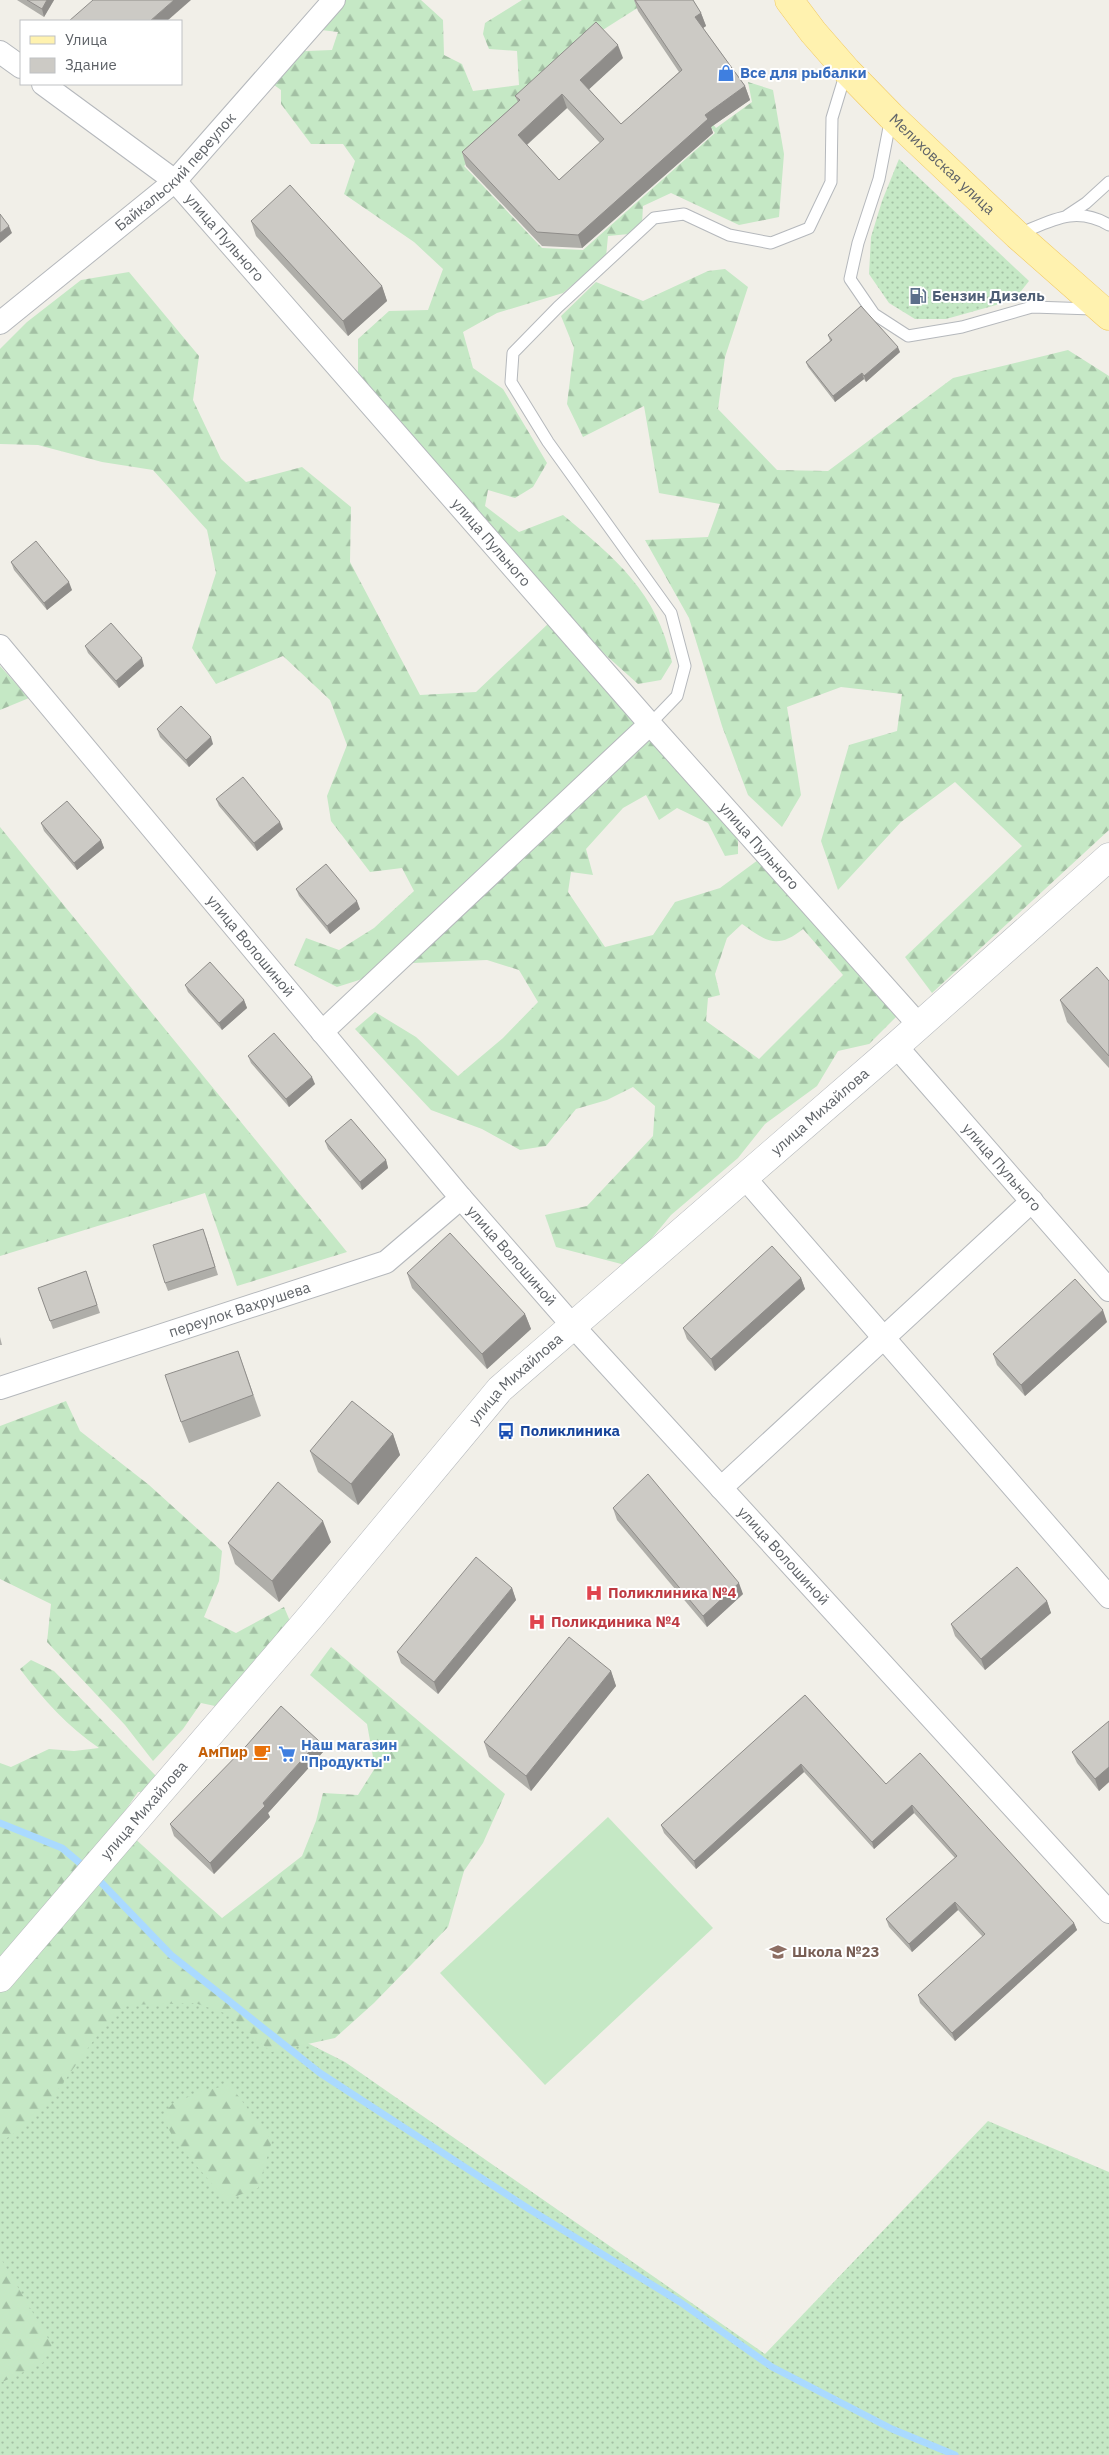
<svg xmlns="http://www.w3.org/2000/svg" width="1109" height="2455" font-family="'IBM Plex Sans',sans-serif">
	<defs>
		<pattern id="grass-dots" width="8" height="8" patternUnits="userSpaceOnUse" patternTransform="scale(1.25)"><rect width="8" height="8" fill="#c5e8c5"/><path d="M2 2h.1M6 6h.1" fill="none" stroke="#a3c0a4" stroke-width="1.8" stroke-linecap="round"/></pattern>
		<pattern id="forest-firs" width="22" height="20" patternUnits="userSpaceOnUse" patternTransform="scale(1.25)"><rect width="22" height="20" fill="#c5e8c5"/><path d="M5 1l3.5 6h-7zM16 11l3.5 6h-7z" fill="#a3c0a4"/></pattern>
	</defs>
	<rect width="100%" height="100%" fill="#f1efe8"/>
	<!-- grass -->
	<g fill="url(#grass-dots)">
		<polygon points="899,159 1029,281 1014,300 946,319 915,319 889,303 869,274 871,237 882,201"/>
		<polygon points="60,1918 345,2062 765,2354 988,2121 1109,2172 1109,2455 0,2455 0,1993"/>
	</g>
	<!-- forest -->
	<g fill="url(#forest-firs)" fill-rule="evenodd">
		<path d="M336 0H421L443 20 444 55 462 64 473 91 519 85 517 51 489 49 483 34 485 23 522 0H650L598 33 464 166 542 248 583 250 715 133 702 115 705 114 716 128 752 102 748 82 773 90 784 154 779 217 739 225 671 193 643 206 642 224 629 234 608 236 606 257 563 293 497 313 463 332 473 368 503 389 547 463 533 487 515 498 488 490 485 506 519 532 563 515C615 558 657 592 672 662L661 680 638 684 561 615 496 546 417 440 358 382V339L389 311 428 310 443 269 414 242 344 194 355 161 343 144H311L281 104V90L263 77 282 52 332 50 338 32 313 29Z"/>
		<polygon points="725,269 748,287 725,357 718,409 777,470 828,471 953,378 1068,350 1109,376 1109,830 932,993 905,957 1022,846 955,782 901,822 838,890 821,841 849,745 897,731 902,694 841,687 787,707 801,795 782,827 748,795 722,726 689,618 645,540 708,537 720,504 659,493 644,406 583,437 567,404 574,348 561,316 596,282 643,301 708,271"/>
		<path d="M129 272 199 356 193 400 221 459 246 482 302 467 351 507 350 562 420 695 476 692 550 622 738 834V854L725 856 708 823 677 808 659 820 646 795 623 808 586 849 593 875 571 872 568 892 605 947 653 935 675 902 720 888 758 860 897 1016 869 1044 838 1051 817 1086 765 1124 738 1158 671 1215 629 1266 556 1247 545 1215 587 1206 653 1136 655 1106 633 1087 607 1100 576 1109 546 1146 520 1150 482 1129 431 1110 355 1029 375 1012 416 1037 458 1076 503 1038 538 1002 519 970 487 960 413 963 337 987 294 965 306 938 339 950 374 928 414 891 402 868 370 872 331 821 327 796 347 745 330 700 283 656 216 684 192 648 216 573 207 530 153 470 102 462 38 445 0 444V349L27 322 81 280ZM742 924C766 941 777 950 803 929L843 975 759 1059 706 1021 708 998 720 995 715 974 727 938Z"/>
		<polygon points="0,666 29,698 0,710"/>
		<polygon points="0,827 347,1252 237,1286 205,1193 0,1256"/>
		<polygon points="66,1401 80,1431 149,1485 222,1551 219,1581 204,1617 236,1633 284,1607 290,1621 215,1706 201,1703 183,1729 153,1761 125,1725 47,1642 51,1604 0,1579 0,1426"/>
		<path d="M331 1647 505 1794 483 1843 464 1871 448 1927 374 2003 335 2038 271 2052 230 2015 195 2003 126 2005C116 2015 106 2025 97 2036 68 2074 43 2119 0 2142V1993L60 1918 131 1835 222 1918 302 1856 316 1821 323 1793 358 1795 375 1768 367 1724 310 1675Z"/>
		<path d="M31 1660 54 1671 157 1777 151 1792H138L110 1833 0 1970V1763L11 1767 49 1749 74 1751 99 1748C68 1727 43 1699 20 1669Z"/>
		<polygon points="230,2085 272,2141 258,2188 226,2200 175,2141 162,2116 172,2104 202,2091"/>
		<polygon points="0,2257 52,2345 43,2363 0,2383"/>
	</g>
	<!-- garden -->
	<polygon fill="#c5e8c5" points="608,1817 713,1928 545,2085 440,1973"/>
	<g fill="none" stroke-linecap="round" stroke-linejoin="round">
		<!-- stream -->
		<g stroke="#aadaff" stroke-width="7">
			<polyline points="0,1823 62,1848 87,1869"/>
			<polyline points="95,1876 171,1955 320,2073 529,2209 680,2302 772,2367 892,2429 955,2455"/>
		</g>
		<!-- service casing -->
		<g stroke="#b5b8bc" stroke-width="13">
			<g id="service">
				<polyline points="891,117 879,179 858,243 850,279 874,314 908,336 962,327 1032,307 1093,309"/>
				<polyline points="1068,215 1086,203 1109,182"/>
				<path d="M1019 234C1051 221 1075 205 1109 225"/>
				<polyline points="650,724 677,696 685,666 671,613 548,442 511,382 513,353 558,307 654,218 684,214 729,235 771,243 809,228 831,182 832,118 846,72"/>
			</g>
		</g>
		<!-- minor casing -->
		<g stroke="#b5b8bc" stroke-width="24">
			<g id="minor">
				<polyline points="0,52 21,67"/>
				<path id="s1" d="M43 84 175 181 650 724 918 1024"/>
				<path id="s2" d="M0 323 175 181 334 0"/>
				<path id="s3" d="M0 646 461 1198 573 1326 1109 1912"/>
				<polyline points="322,1032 650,724"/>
				<path id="s4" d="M896 1046 1109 1290"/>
				<polyline points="744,1177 1109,1597"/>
				<path id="s5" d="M0 1388 386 1262 461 1198"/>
				<polyline points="721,1488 1032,1201"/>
			</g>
		</g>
		<!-- tertiary casing -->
		<g stroke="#b5b8bc" stroke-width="29">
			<g id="tertiary">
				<path id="s6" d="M0 1978 312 1615 500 1389 896 1046 1109 857"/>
			</g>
		</g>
		<!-- primary casing -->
		<g stroke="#f2c960" stroke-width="29">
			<g id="primary">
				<path id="s7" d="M789 0 813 32 847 71 891 116 1017 235 1109 316"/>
			</g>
		</g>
		<!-- service -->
		<use href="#service" stroke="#fff" stroke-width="11"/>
		<!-- minor -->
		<use href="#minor" stroke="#fff" stroke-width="22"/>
		<!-- tertiary -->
		<use href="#tertiary" stroke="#fff" stroke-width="28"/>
		<!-- primary -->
		<use href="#primary" stroke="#fff2af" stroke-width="28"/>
	</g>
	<!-- wall -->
	<g fill="#afaea9" fill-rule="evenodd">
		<polygon points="17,0 54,0 44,17"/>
		<path d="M634 0H693L701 13 706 26 703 28 745 86 750 100 711 127 713 133 582 248 542 246 466 166 462 152 518 102 515 96 623 58 589 89 621 124 679 72 638 11ZM567 108 600 143 559 180 527 145Z"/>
		<polygon points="251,221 382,286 387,301 348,336 256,236"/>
		<polygon points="828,335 900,352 866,382 864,379 835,402 808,367 806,362 830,341"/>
		<polygon points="11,562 72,590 47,610 14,570"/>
		<polygon points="85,646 144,666 119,688 88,653"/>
		<polygon points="157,729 213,744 189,767 160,737"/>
		<polygon points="216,799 283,829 257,851 219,806"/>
		<polygon points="41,823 101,840 104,848 77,870 44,831"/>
		<polygon points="296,889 360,909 330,934 299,896"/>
		<polygon points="1109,981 1109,1068 1067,1022 1060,1000"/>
		<polygon points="185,985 244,1000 247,1008 222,1030 188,992"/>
		<polygon points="248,1056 315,1084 289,1107 251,1063"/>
		<polygon points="325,1141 386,1160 388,1168 362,1190 328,1149"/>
		<polygon points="206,1237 218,1275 168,1291 165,1283"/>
		<polygon points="86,1271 100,1313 53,1329 38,1288"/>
		<polygon points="407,1273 525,1314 531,1329 487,1369 412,1288"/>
		<polygon points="801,1278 805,1289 715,1371 687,1339 683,1328"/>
		<polygon points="1107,1322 1025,1396 997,1365 993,1354"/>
		<polygon points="0,1337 2,1345 0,1345"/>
		<polygon points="238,1351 261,1416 189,1443 181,1422"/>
		<polygon points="393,1434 400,1455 358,1505 318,1472 310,1451"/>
		<polygon points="613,1508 743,1594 707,1627 617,1520"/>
		<polygon points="331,1542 279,1602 235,1564 228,1543"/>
		<polygon points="512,1588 516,1600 438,1694 401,1663 397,1652"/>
		<polygon points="1047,1601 1051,1613 985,1670 955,1636 951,1624"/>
		<polygon points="611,1671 616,1686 531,1791 489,1757 484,1742"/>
		<polygon points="805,1695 886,1784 1074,1923 1077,1930 955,2041 920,2003 918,1995 983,1937 958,1910 912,1952 889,1927 886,1919 955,1858 914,1813 874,1849 804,1772 696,1869 664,1833 661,1825"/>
		<polygon points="1109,1721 1109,1782 1099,1791 1077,1763 1072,1752"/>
		<polygon points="319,1741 323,1752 268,1813 270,1817 214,1874 174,1836 170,1824"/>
	</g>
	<!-- shaded-wall -->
	<g fill="#8f8d8a">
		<polygon points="47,0 54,0 44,17 42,9"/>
		<polygon points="174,0 191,0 167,21 150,21"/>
		<polygon points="701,13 706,26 700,30 695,17"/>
		<polygon points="618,45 623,58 585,93 580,80"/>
		<polygon points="745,86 750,100 711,127 713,133 582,248 578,235 705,115"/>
		<polygon points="562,94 567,108 523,148 518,135"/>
		<polygon points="9,226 12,233 0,243 0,233"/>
		<polygon points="382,286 387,301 348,336 343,321"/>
		<polygon points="898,347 900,352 866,382 864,376"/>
		<polygon points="862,373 864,379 835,402 833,396"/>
		<polygon points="69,582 72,590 47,610 44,603"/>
		<polygon points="142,658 144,666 119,688 116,681"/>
		<polygon points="211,737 213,744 189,767 186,760"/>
		<polygon points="280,822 283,829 257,851 254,843"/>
		<polygon points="101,840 104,848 77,870 74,863"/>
		<polygon points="357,901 360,909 330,934 327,926"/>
		<polygon points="244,1000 247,1008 222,1030 219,1023"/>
		<polygon points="312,1077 315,1084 289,1107 286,1099"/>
		<polygon points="386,1160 388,1168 362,1190 360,1182"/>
		<polygon points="801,1278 805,1289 715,1371 711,1359"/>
		<polygon points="1103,1310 1107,1322 1025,1396 1021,1385"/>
		<polygon points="525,1314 531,1329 487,1369 482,1354"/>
		<polygon points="393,1434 400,1455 358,1505 351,1484"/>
		<polygon points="323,1521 331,1542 279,1602 272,1581"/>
		<polygon points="739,1583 743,1594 707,1627 703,1616"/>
		<polygon points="512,1588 516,1600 438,1694 434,1682"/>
		<polygon points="1047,1601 1051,1613 985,1670 981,1659"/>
		<polygon points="611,1671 616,1686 531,1791 526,1776"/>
		<polygon points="319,1741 323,1752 268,1813 270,1817 214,1874 210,1863"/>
		<polygon points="801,1764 804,1772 696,1869 694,1861"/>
		<polygon points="1109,1767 1109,1782 1099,1791 1095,1779"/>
		<polygon points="912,1805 914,1813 874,1849 872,1842"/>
		<polygon points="955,1902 958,1910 912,1952 909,1944"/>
		<polygon points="1074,1923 1077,1930 955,2041 952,2033"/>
	</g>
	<!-- building -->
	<g fill="#cccac5" stroke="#8f8d8a" fill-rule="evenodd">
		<polygon points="27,0 47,0 42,9"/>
		<polygon points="93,0 174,0 150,21 69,21"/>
		<path d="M635 0H693L701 13 695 17 745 86 705 115 708 119 578 235 537 232 462 152 520 100 515 96 596 22 618 45 580 80 621 124 682 70ZM562 94 604 139 559 180 518 135Z"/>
		<polygon points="290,185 382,286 343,321 251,221"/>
		<polygon points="0,214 9,226 0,233"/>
		<polygon points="861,306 898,347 864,376 862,373 833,396 806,362 832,340 828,335"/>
		<polygon points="36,541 69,582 44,603 11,562"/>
		<polygon points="111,623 142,658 116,681 85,646"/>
		<polygon points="181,706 211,737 186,760 157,729"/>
		<polygon points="243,777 280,822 254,843 216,799"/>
		<polygon points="67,801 101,840 74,863 41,823"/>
		<polygon points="326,864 357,901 327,926 296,889"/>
		<polygon points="210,962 244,1000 219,1023 185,985"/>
		<polygon points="1097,967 1109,981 1109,1056 1060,1000"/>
		<polygon points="274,1033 312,1077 286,1099 248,1056"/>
		<polygon points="351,1119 386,1160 360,1182 325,1141"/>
		<polygon points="203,1229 215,1267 165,1283 153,1245"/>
		<polygon points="450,1233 525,1314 482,1354 407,1273"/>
		<polygon points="772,1246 801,1278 711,1359 683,1328"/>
		<polygon points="86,1271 97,1305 50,1321 38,1288"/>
		<polygon points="1075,1279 1103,1310 1021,1385 993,1354"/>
		<polygon points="238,1351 253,1395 181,1422 165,1375"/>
		<polygon points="352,1401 393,1434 351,1484 310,1451"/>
		<polygon points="648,1474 739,1583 703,1616 613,1508"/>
		<polygon points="278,1482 323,1521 272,1581 228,1543"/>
		<polygon points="476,1557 512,1588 434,1682 397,1652"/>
		<polygon points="1017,1567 1047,1601 981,1659 951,1624"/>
		<polygon points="569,1637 611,1671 526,1776 484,1742"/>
		<polygon points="805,1695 886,1784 920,1753 1074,1923 952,2033 918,1995 985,1934 955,1902 909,1944 886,1919 957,1856 912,1805 872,1842 801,1764 694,1861 661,1825"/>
		<polygon points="281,1706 319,1741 263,1803 265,1806 210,1863 170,1824 247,1745"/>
		<polygon points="1109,1721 1109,1767 1095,1779 1072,1752"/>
	</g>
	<!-- icons -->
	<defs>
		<g id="shop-bare" transform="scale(1.35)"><path d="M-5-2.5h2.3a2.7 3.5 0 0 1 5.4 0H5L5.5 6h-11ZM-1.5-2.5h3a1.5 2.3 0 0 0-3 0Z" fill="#3f7fe0" stroke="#fff" stroke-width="2.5" paint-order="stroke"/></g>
		<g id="fuel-bare" transform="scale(1.35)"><path d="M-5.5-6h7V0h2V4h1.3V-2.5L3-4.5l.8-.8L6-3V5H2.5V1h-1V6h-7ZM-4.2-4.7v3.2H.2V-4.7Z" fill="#5c6f8a" stroke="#fff" stroke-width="2.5" paint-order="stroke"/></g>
		<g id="bus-bare" transform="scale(1.35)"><path d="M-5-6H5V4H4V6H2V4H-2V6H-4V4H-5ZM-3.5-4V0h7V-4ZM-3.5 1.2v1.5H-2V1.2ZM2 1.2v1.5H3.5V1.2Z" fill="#1a4fb4" stroke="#fff" stroke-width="2.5" paint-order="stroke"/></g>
		<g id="hospital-bare" transform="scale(1.35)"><path d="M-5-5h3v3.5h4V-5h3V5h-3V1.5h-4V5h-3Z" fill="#e0444e" stroke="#fff" stroke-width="2.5" paint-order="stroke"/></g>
		<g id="cafe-bare" transform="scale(1.35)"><path d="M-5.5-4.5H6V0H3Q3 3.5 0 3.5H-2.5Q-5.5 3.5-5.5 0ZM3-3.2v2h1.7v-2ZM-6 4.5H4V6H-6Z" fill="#e8710a" stroke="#fff" stroke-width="2.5" paint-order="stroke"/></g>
		<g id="supermarket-bare" transform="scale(1.35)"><path d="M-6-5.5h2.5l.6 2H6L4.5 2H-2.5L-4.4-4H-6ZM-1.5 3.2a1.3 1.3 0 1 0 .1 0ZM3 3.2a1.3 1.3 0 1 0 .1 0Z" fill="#3f7fe0" stroke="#fff" stroke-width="2.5" paint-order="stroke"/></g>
		<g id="school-bare" transform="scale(1.35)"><path d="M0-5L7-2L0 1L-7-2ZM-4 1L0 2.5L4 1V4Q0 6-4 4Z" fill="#8d6e63" stroke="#fff" stroke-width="2.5" paint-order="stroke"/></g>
	</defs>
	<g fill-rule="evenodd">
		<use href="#shop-bare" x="726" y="73"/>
		<use href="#fuel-bare" x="918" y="296"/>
		<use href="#bus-bare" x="506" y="1431"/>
		<use href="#hospital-bare" x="594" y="1593"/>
		<use href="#hospital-bare" x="537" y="1622"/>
		<use href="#cafe-bare" x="262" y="1752"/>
		<use href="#supermarket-bare" x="287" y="1754"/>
		<use href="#school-bare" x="778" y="1952"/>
	</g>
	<g text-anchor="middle" stroke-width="4" stroke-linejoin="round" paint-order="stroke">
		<!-- shop labels -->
		<g font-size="15" font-weight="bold" fill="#366cbe" stroke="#fff" text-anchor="start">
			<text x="740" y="78">Все для рыбалки</text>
			<text x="301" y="1750">Наш магазин<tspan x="301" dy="17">"Продукты"</tspan></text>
		</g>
		<!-- street labels -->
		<g font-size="15" fill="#5f6368" stroke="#fff">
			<text dy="5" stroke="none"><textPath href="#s7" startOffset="225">Мелиховская улица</textPath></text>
			<text dy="5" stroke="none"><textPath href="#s2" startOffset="232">Байкальский переулок</textPath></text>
			<text dy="5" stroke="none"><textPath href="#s1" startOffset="239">улица Пульного</textPath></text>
			<text dy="5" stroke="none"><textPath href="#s1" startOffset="644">улица Пульного</textPath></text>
			<text dy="5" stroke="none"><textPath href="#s1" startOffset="1049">улица Пульного</textPath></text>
			<text dy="5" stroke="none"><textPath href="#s3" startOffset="391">улица Волошиной</textPath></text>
			<text dy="5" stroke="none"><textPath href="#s6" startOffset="1196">улица Михайлова</textPath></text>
			<text dy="5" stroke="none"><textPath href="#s4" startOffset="161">улица Пульного</textPath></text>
			<text dy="5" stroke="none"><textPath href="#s3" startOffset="796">улица Волошиной</textPath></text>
			<text dy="5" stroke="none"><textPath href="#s5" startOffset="252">переулок Вахрушева</textPath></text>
			<text dy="5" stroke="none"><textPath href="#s6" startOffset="791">улица Михайлова</textPath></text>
			<text dy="5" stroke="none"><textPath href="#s3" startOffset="1201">улица Волошиной</textPath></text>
			<text dy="5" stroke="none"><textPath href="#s6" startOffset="221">улица Михайлова</textPath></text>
		</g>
		<!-- service labels -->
		<g font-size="15" font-weight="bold" fill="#4e5e75" stroke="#fff" text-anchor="start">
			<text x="932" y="301">Бензин Дизель</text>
		</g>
		<!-- transit labels -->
		<g font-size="15" font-weight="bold" fill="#164399" stroke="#fff" text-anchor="start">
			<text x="520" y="1436">Поликлиника</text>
		</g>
		<!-- health labels -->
		<g font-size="15" font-weight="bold" fill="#be3a42" stroke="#fff" text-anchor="start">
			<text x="608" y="1598">Поликлиника №4</text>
			<text x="551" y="1627">Поликдиника №4</text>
		</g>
		<!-- food labels -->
		<g font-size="15" font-weight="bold" fill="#c56008" stroke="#fff" text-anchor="end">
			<text x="248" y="1757">АмПир</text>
		</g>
		<!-- education labels -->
		<g font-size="15" font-weight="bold" fill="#785e54" stroke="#fff" text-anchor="start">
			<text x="792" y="1957">Школа №23</text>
		</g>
	</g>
	<!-- legend -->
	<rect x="20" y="20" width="162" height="65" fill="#ffffff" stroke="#bfc1c3"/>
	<rect x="30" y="36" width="25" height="8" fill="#fff2af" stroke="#bfc1c3"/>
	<text x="65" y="45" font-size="15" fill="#5f6368">Улица</text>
	<rect x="30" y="58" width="25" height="15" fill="#cccac5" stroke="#bfc1c3"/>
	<text x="65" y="70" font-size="15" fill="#5f6368">Здание</text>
</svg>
